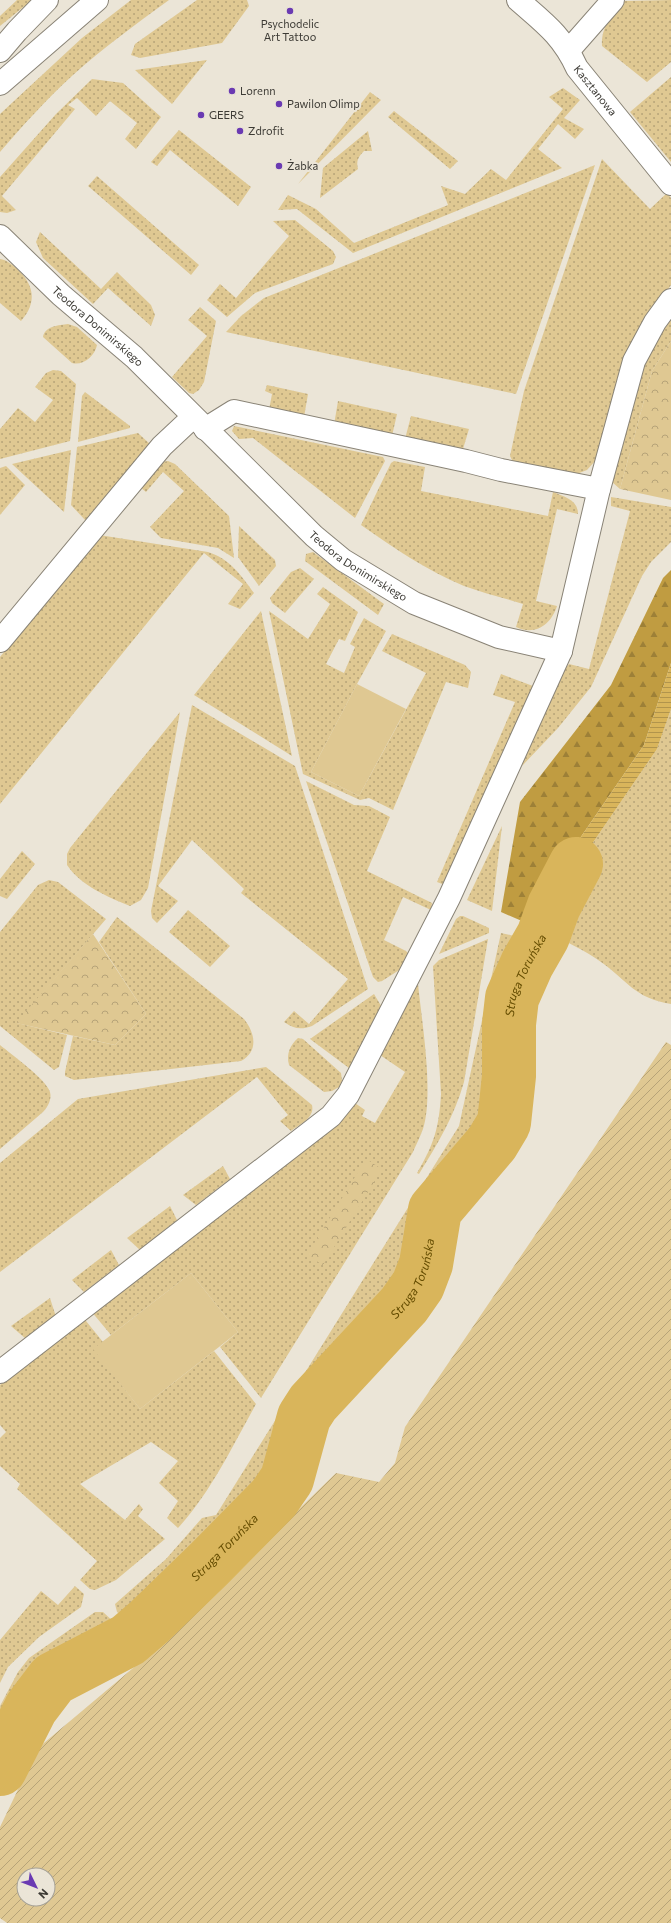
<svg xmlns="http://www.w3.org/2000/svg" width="671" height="1923" font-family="Commissioner,sans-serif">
	<defs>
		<pattern id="grass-dots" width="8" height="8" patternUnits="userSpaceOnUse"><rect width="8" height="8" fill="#dfc892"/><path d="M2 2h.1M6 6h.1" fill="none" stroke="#b6a378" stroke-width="1.8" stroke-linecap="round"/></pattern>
		<pattern id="forest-firs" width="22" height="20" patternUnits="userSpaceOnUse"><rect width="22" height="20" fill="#c09c41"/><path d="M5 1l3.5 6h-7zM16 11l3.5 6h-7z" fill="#9d8037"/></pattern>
		<pattern id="park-crowns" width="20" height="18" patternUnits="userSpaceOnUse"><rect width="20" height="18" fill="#dfc892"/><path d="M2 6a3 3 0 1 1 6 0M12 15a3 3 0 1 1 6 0" fill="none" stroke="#b6a378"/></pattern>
		<pattern id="garden-furrows" width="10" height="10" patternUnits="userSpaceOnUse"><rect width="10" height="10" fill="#dfc892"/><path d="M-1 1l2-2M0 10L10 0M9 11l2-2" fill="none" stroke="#b6a378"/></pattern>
		<pattern id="water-rules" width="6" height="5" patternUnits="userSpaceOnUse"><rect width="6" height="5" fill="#d9b55b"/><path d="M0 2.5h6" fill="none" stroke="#b1944c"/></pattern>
	</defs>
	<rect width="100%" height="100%" fill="#ebe5d7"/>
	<!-- grass -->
	<g fill="url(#grass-dots)">
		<polygon points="17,0 32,0 0,26 0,16"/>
		<path d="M131 0H169C136 24 103 48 73 75 47 99 23 125 0 152V114L82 38Z"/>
		<polygon points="197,0 247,0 249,6 222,43 140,58 131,55 135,44"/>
		<path d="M671 0V62L647 82 602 46C601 26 612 15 625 1Z"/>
		<polygon points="207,60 172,104 135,70"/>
		<polygon points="671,77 671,162 630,112"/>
		<polygon points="92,79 123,83 161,117 136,149 125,139 137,123 110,101 96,116 77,98 68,105 75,109 2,196 16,210 7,213 0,212 0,177 56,114"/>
		<polygon points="563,88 580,100 564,118 584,129 575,139 558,124 538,149 562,168 353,253 297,209 278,210 288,195 316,209 354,243 448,205 441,186 465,194 491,169 506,180 563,109 549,97"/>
		<polygon points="370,92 381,100 298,184"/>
		<polygon points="394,111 458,161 450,169 388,117"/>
		<polygon points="179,130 251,187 238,206 170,150 157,166 151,162"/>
		<path d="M368 131 372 151H364C358 157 356 161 358 169L320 198 323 168Z"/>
		<polygon points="602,159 650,209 667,193 671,198 671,285 634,338 596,460 587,470 574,475 513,462 510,456 524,391"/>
		<polygon points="595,165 516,394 226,332 241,316 264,298"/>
		<polygon points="97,176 199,265 191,275 88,186"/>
		<polygon points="295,220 333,251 336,257 333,264 255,293 227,317 207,300 220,284 236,298 289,236 273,221"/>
		<polygon points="40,232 101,289 117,272 151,305 155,315 151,326 108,288 93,304 43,258 36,242"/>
		<path d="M0 259C7 260 11 264 16 268 34 284 38 302 21 321L0 303Z"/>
		<polygon points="200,307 216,321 204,382 199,390 193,394 189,393 172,377 207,336 188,320"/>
		<polygon points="671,320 671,341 652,371 620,489 612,482 649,350"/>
		<path d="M68 324 77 327 97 345C95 356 83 366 72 363L43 337C45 326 59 325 68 324Z"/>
		<polygon points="53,370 61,371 76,384 70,441 0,459 0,429 18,408 35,422 53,400 35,387 46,373"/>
		<polygon points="267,385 308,394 304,417 269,410 272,394 265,391"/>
		<polygon points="85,392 130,426 130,428 78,442 82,396"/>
		<polygon points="338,401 397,414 392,436 334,425"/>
		<polygon points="411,416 469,429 463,449 405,439"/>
		<polygon points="234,426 383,457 385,461 355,518 253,438 239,439 232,431"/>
		<polygon points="138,433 151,445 86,521 71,505 77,447"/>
		<polygon points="71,450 64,512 12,464"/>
		<polygon points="168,461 175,464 229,516 234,558 218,548 161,538 150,527 184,491 163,472 146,492 140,487 161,462"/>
		<path d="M394 461 425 467 421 491 548 516 553 492C565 497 578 500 578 514L557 509 536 601 557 606C551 625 535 636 516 627L523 604C504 598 483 593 464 586 426 570 394 548 361 525L391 463Z"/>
		<polygon points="6,466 25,485 0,515 0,468"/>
		<polygon points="611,497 671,507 671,542 651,562 642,576 591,687 558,728 522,766 547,690 569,664 589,669 630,511 611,506"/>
		<polygon points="239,526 275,560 276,566 259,586 238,557"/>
		<path d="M99 535 208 552C230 559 241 575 254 593L240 609 228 604 243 584 204 553 0 804V657Z"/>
		<polygon points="313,552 384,604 378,615 305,561 306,554"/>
		<polygon points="300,568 314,579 285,613 272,603 270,598 291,572"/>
		<polygon points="323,587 358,612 345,641 339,639 326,664 344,673 355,647 350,644 364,618 386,631 357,684 311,772 359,796 426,673 382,651 392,634 465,665 471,672 468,688 446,682 393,810 369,798 360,800 303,774 269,611 308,639 330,604 317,594"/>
		<polygon points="261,611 292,756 194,695"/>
		<polygon points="501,674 533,686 450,887 437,882 515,702 493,695"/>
		<path d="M192 705 295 766 368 989 312 1026C301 1030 294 1029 284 1022L294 1011 309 1024 348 979 241 893 244 889 192 840 158 886 178 901 157 923 152 918 151 911Z"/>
		<path d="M671 709V1004C634 998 628 981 601 962 585 950 566 942 549 933L592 844 657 749Z"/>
		<path d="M180 712 148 888 141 900 130 906C108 897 81 886 67 865V854L70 848Z"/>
		<polygon points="306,781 354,805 369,806 390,817 367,871 432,903 431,910 403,897 384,940 406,951 409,954 404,967 382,981 378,982 373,977"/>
		<polygon points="502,826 492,911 467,900"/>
		<polygon points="22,851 35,864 7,899 0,896 0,879"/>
		<polygon points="49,880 58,882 106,919 17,1023 67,1035 59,1067 54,1070 0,1026 0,932 38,885"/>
		<polygon points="188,910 230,946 210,967 169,932"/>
		<polygon points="460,916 463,916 489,928 489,933 439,954 456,919"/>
		<path d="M117 917 244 1019C255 1033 259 1051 241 1061L74 1080 65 1076V1072L73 1036 115 1045 146 1014 99 942Z"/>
		<polygon points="501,933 523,938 511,967 501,1002 501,1034 504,1068 503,1102 489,1135 467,1159 445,1188 426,1219 418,1253 408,1285 388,1314 363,1341 335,1368 308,1400 289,1438 277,1477 253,1507 189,1578 135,1627 117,1612 115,1604 166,1559 202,1518 216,1515 459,1126"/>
		<path d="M488 939 464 1082C454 1117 438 1143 419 1174L417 1173C434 1144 439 1128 441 1094L433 966 439 960Z"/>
		<path d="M418 984C422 1023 434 1094 423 1129 420 1137 416 1145 413 1152L261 1398 220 1347 238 1332 191 1273 111 1335 91 1311 352 1101 365 1110 362 1116 375 1123 405 1072 380 1055Z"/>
		<polygon points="374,994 383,1009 349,1068 310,1039"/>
		<path d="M298 1038 303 1039 341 1073 342 1081 339 1087 332 1091 324 1092 289 1065C286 1054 290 1045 298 1038Z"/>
		<path d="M0 1045C11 1054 47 1080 50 1092 52 1099 48 1107 43 1112L0 1149Z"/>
		<path d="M266 1067 312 1105C315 1118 300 1124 291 1131L280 1121 288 1115 257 1077 0 1272V1163L78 1099Z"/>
		<polygon points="223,1166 230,1179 196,1205 183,1195"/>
		<polygon points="170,1206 177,1220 140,1250 127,1238"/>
		<polygon points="111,1250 119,1265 84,1292 72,1280"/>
		<polygon points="50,1298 56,1317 26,1339 11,1326"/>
		<path d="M82 1316 103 1342 94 1349 140 1409 214 1351 256 1404C232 1447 211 1492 178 1528L167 1518 178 1501 159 1483 178 1461 151 1442 80 1484 125 1520 139 1504 143 1509 138 1516 165 1539 116 1580 95 1590 90 1589 80 1580 97 1561 17 1489 20 1484 0 1466V1438L6 1432 0 1425V1385Z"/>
		<polygon points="75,1586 84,1594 81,1607 39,1637 8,1667 0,1683 0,1640 41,1591 58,1605"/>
		<path d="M95 1612H103L127 1634 53 1675C29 1695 14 1727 0 1756V1706L18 1672 29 1658Z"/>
	</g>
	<!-- forest -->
	<polygon fill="url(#forest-firs)" points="671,570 671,663 644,745 576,844 538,928 501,912 520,802 611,685 663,578"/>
	<!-- park -->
	<g fill="url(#park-crowns)">
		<polygon points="671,341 671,500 620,489 652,371"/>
		<polygon points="93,934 146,1014 115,1045 16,1023"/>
		<polygon points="366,1159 382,1169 323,1265 307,1255"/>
	</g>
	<!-- garden -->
	<path fill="url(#garden-furrows)" fill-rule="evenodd" d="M666 1042 671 1045V1923H7L0 1918V1827L38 1748 151 1653 336 1473 379 1482 395 1463 405 1427ZM24 1875H48V1899H24Z"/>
	<!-- pitch -->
	<g fill="#dfc892">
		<polygon points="357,684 406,709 359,796 311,772"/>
		<polygon points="191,1273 238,1332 140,1409 93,1349"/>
	</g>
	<!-- water -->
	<polygon fill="url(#water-rules)" points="671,663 671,709 657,749 592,844 549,933 538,928 576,844 644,745"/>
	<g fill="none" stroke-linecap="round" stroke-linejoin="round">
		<!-- river -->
		<path stroke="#d9b55b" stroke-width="54" id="s1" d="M0 1769 31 1708 53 1679 128 1640 149 1622 209 1564 274 1498 287 1479 304 1417 313 1403 404 1305 418 1285 426 1264 435 1210 492 1143 504 1123 509 1076V1024L512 998 527 964 543 936 554 906 576 864"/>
		<!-- minor casing -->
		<g stroke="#898376" stroke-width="24">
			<g id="minor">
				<path id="s2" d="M518 0C543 22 562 35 577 68L671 184"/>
				<polyline points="569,50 613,0"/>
				<path id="s3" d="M0 236 61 295 134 357 314 536 343 560 414 603 499 637 561 651"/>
				<polyline points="599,489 634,361 655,322 671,300"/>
				<polyline points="0,641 162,446 193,417"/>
				<polyline points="0,1372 331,1116 348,1095 449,898 561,651 599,489 501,470 466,461 234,411 205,429"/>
			</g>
		</g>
		<!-- tertiary casing -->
		<g stroke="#898376" stroke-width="24">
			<g id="tertiary">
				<polyline points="0,51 17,31 47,0"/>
				<polyline points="0,84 97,0"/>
			</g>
		</g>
		<!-- minor -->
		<use href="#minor" stroke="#fff" stroke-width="22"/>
		<!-- tertiary -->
		<use href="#tertiary" stroke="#fff" stroke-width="22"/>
	</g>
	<!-- markers -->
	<g fill="#6a3ab2" stroke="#ebe5d7" stroke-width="1.5">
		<circle cx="290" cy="11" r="4"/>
		<circle cx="232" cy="91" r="4"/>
		<circle cx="279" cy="104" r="4"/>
		<circle cx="201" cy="115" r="4"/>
		<circle cx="240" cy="131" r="4"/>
		<circle cx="279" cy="166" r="4"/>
	</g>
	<g text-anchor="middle" stroke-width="4" stroke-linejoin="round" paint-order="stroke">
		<!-- poi labels -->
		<g font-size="11" fill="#3c3a34" stroke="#ebe5d7" text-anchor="start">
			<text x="290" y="28" text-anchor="middle">Psychodelic<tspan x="290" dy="13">Art Tattoo</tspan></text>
			<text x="240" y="95">Lorenn</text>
			<text x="287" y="108">Pawilon Olimp</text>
			<text x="209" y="119">GEERS</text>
			<text x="248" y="135">Zdrofit</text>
			<text x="287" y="170">Żabka</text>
		</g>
		<!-- street labels -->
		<g font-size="11" fill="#3c3a34" stroke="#ebe5d7">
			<text dy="4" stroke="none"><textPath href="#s2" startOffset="120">Kasztanowa</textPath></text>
			<text dy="4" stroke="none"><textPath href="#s3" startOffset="133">Teodora Donimirskiego</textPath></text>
			<text dy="4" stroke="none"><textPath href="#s3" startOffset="488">Teodora Donimirskiego</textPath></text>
		</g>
		<!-- water labels -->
		<g font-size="12" font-style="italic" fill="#644c00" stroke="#ebe5d7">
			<text dy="4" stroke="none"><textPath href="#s1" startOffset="995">Struga Toruńska</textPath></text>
			<text dy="4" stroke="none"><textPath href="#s1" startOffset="659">Struga Toruńska</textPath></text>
			<text dy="4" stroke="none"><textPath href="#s1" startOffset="323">Struga Toruńska</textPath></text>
		</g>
	</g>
	<!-- north arrow -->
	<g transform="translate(36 1887) rotate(133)"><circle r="19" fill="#ebe5d7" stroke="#a5a196"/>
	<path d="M0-3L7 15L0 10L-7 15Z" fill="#6a3ab2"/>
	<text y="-6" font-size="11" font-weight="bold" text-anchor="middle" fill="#3c3a34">N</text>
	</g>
</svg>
